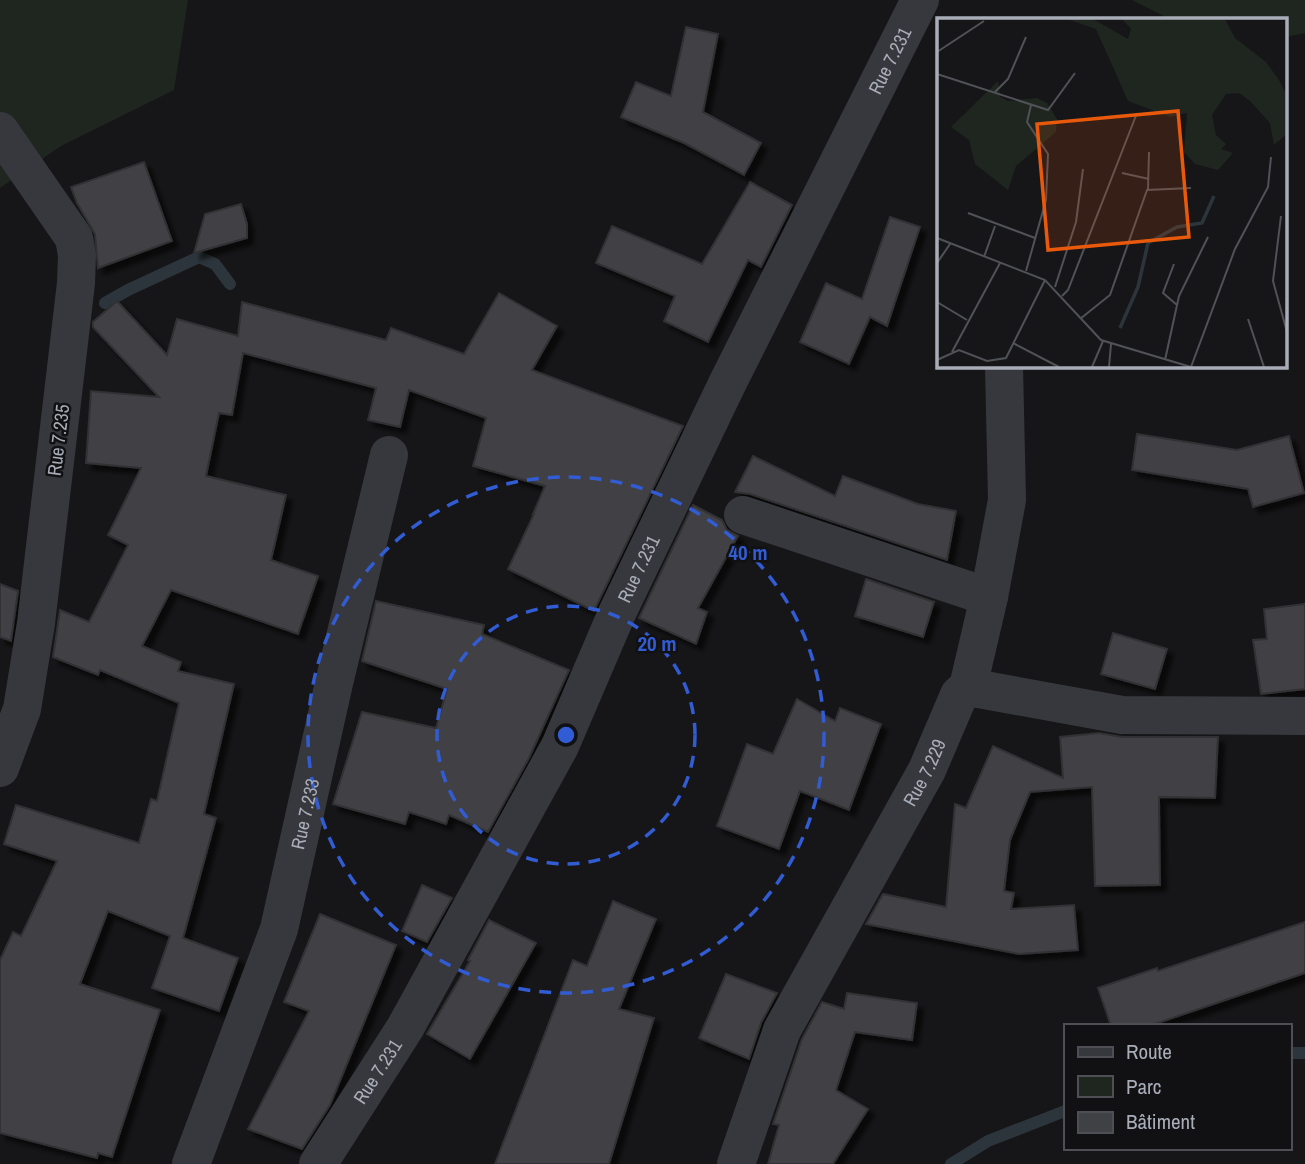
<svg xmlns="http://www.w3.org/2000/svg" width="1305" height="1164" font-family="'Archivo Narrow',sans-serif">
	<defs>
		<filter id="shadow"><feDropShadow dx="6" dy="6" stdDeviation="2" flood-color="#0009"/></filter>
	</defs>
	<rect width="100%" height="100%" fill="#161618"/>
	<!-- green -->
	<g fill="#1e261f">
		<polygon points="0,0 188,0 174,90 61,146 0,188"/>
		<polygon points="1132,0 1305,0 1305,33 1286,37 1286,19 1170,19"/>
	</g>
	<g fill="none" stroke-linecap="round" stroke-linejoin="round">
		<!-- stream -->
		<g stroke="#2c353c" stroke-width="12">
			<polyline points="105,303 128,290 199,257 215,264 230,284"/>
			<polyline points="1289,1053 1305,1053"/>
			<polyline points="951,1164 988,1141 1065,1111"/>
		</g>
	</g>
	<!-- building -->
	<g fill="#404145" stroke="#303034" stroke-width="2" filter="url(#shadow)">
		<polygon points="686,27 718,34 703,112 761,143 744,175 684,143 621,117 636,82 671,96"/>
		<polygon points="144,162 172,241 98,268 95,234 77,203 71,187"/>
		<polygon points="750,182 792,205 761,267 748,260 708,342 664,321 675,296 596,263 612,226 702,264"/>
		<polygon points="241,204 247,224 247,238 194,253 205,214"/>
		<polygon points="890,217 920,227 887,326 870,317 849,364 800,342 826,283 862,299"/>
		<polygon points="499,293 557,326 532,370 683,426 594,611 508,569 534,514 533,514 545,486 473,466 486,418 409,390 400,427 368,420 376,388 243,353 232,415 219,413 206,476 286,495 271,560 318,576 298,634 171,590 142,646 181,662 178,671 234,684 204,814 216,818 183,938 238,958 219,1011 152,988 170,936 108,911 80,984 160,1010 112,1157 98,1153 97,1158 0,1133 0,960 13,932 21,936 57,861 4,844 16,805 139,843 151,799 157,801 179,703 100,670 98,675 53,657 60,610 89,622 128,545 108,535 141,468 86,463 91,391 159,397 93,327 93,322 117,301 167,355 177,319 238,336 242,302 386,340 391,328 464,354"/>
		<polygon points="1137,434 1237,450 1289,436 1304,493 1253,507 1248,489 1132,470"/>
		<polygon points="753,456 835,496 843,476 918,504 956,511 947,560 750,494 735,492"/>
		<polygon points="693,505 722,520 727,530 738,536 698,608 707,612 696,644 639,618"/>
		<polygon points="866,579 934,602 923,637 855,616"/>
		<polygon points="0,584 18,591 11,641 0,637"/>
		<polygon points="376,601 484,625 482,634 569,670 529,758 488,832 449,815 446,824 409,812 405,824 333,804 362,712 436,728 447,689 362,661"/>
		<polygon points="1305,604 1305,689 1261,694 1253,640 1267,639 1264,609"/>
		<polygon points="1113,633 1167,649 1155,689 1101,674"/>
		<polygon points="797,699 835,721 840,708 881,724 849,810 800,791 779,849 717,826 747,744 773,754"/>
		<polygon points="1099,733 1122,737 1218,737 1215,798 1159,797 1160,885 1095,886 1092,787 1030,792 1010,840 1004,891 1014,893 1011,909 1074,905 1078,950 1019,954 866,924 883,894 946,907 955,804 966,808 993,746 1063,778 1060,737"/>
		<polygon points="422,885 452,898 427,942 402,931"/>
		<polygon points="613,901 656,919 619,1009 654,1018 609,1164 495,1164 573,960 587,966"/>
		<polygon points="320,914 396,945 330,1105 302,1149 248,1129 309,1011 284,1002"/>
		<polygon points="489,920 536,943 470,1059 427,1034 470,961 468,960"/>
		<polygon points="1305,922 1305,973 1149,1026 1111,1026 1098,988 1157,968 1158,971"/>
		<polygon points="726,974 777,993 761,1023 749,1059 699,1038"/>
		<polygon points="847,993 917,1003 912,1040 855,1032 836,1090 868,1109 833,1164 768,1164 779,1125 773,1124 802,1039 822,1002 844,1009"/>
	</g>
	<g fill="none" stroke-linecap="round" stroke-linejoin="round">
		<!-- minor -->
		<g stroke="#37383d" stroke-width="38">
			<polyline points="0,131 74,238 77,255 76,283 36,623 22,709 0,768"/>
			<polyline points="743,515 989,597"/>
			<polyline points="968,687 989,597 1007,500 1004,366"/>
			<path id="s1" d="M191 1164 279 929 334 683 389 455"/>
			<path id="s2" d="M318 1164 405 1028 560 746 617 613 728 382 920 0"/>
			<path id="s3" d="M736 1164 782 1030 927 770 959 695 968 687 1122 715 1305 716"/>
		</g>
	</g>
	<!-- distance rings -->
	<g fill="none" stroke="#325cd3" stroke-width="3.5" stroke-dasharray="12 9">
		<circle cx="566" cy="735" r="129"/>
		<circle cx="566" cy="735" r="258"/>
	</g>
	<g text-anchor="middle" stroke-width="5" stroke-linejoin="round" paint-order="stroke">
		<!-- street labels -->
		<g font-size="19" fill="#a8adb8" stroke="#111113">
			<text dy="7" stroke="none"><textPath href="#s2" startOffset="1244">Rue 7.231</textPath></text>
			<text transform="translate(58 440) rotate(-83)" y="7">Rue 7.235</text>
			<text dy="7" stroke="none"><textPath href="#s2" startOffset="677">Rue 7.231</textPath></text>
			<text dy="7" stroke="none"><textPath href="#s3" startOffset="436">Rue 7.229</textPath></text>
			<text dy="7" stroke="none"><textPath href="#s1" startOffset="369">Rue 7.233</textPath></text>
			<text dy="7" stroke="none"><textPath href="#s2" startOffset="110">Rue 7.231</textPath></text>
		</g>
	</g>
	<!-- overview -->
	<g transform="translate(937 18)">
		<rect width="350" height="350" fill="#161618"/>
		<path d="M130 1H156L191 21 194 11 185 1H288L298 20 329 44 342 62 350 78V116L337 127 333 105 313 83 302 75 289 76 275 97 279 117 289 126 284 131 296 135 281 152 258 146 247 134 250 95 233 99 191 83 159 11ZM61 63 63 79 71 83 100 80 110 85 120 101 119 114 79 148 71 172 38 146 32 122 14 109Z" fill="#1e261f"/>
		<path fill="none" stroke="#2c353c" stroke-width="3.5" d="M183 310 201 269 211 225 240 209 265 205 277 178"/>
		<path fill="none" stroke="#505258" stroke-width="2" d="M0 34 47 3M0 56 111 92 138 55M58 74 71 61 89 19M185 155 212 161M211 171 212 134M31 195 98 220M344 198 336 263 350 314M0 220 108 262 164 322 254 349M47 239 58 208M0 245 13 226M237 246 226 275 240 287M89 253 109 182 111 136 90 104 94 87M118 269 139 204 146 151M125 278 131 272 200 95M0 284 30 302M143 301 173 277 210 172 254 170M311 301 327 349M76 325 122 349M15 334 63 245M0 342 22 332 50 343 69 340 108 262M228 342 242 278 271 219M155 349 166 323M172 349 174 326M254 349 298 231 331 169 334 139"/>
		<path fill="#e8590c" fill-opacity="0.15" stroke="#e8590c" stroke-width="3.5" d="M241 93 252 219 111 232 100 106Z"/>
		<rect width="350" height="350" fill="none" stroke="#a8adb8" stroke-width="3.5"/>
	</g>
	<circle cx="566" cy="735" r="10" fill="#325cd3" stroke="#111113" stroke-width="3.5"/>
	<g font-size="21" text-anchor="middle" font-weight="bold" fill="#325cd3" stroke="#111113" stroke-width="5" stroke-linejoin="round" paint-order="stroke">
		<text x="748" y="560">40 m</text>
		<text x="657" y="651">20 m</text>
	</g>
	<!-- legend -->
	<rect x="1064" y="1024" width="228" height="126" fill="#111113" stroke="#4d4f55" stroke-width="2"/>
	<rect x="1078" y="1047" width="35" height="10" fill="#37383d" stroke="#4d4f55" stroke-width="2"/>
	<text x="1126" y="1059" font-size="21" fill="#a8adb8">Route</text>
	<rect x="1078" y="1076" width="35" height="21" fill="#1e261f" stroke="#4d4f55" stroke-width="2"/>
	<text x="1126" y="1094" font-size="21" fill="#a8adb8">Parc</text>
	<rect x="1078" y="1112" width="35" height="21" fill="#404145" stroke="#4d4f55" stroke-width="2"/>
	<text x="1126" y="1129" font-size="21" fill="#a8adb8">Bâtiment</text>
</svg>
